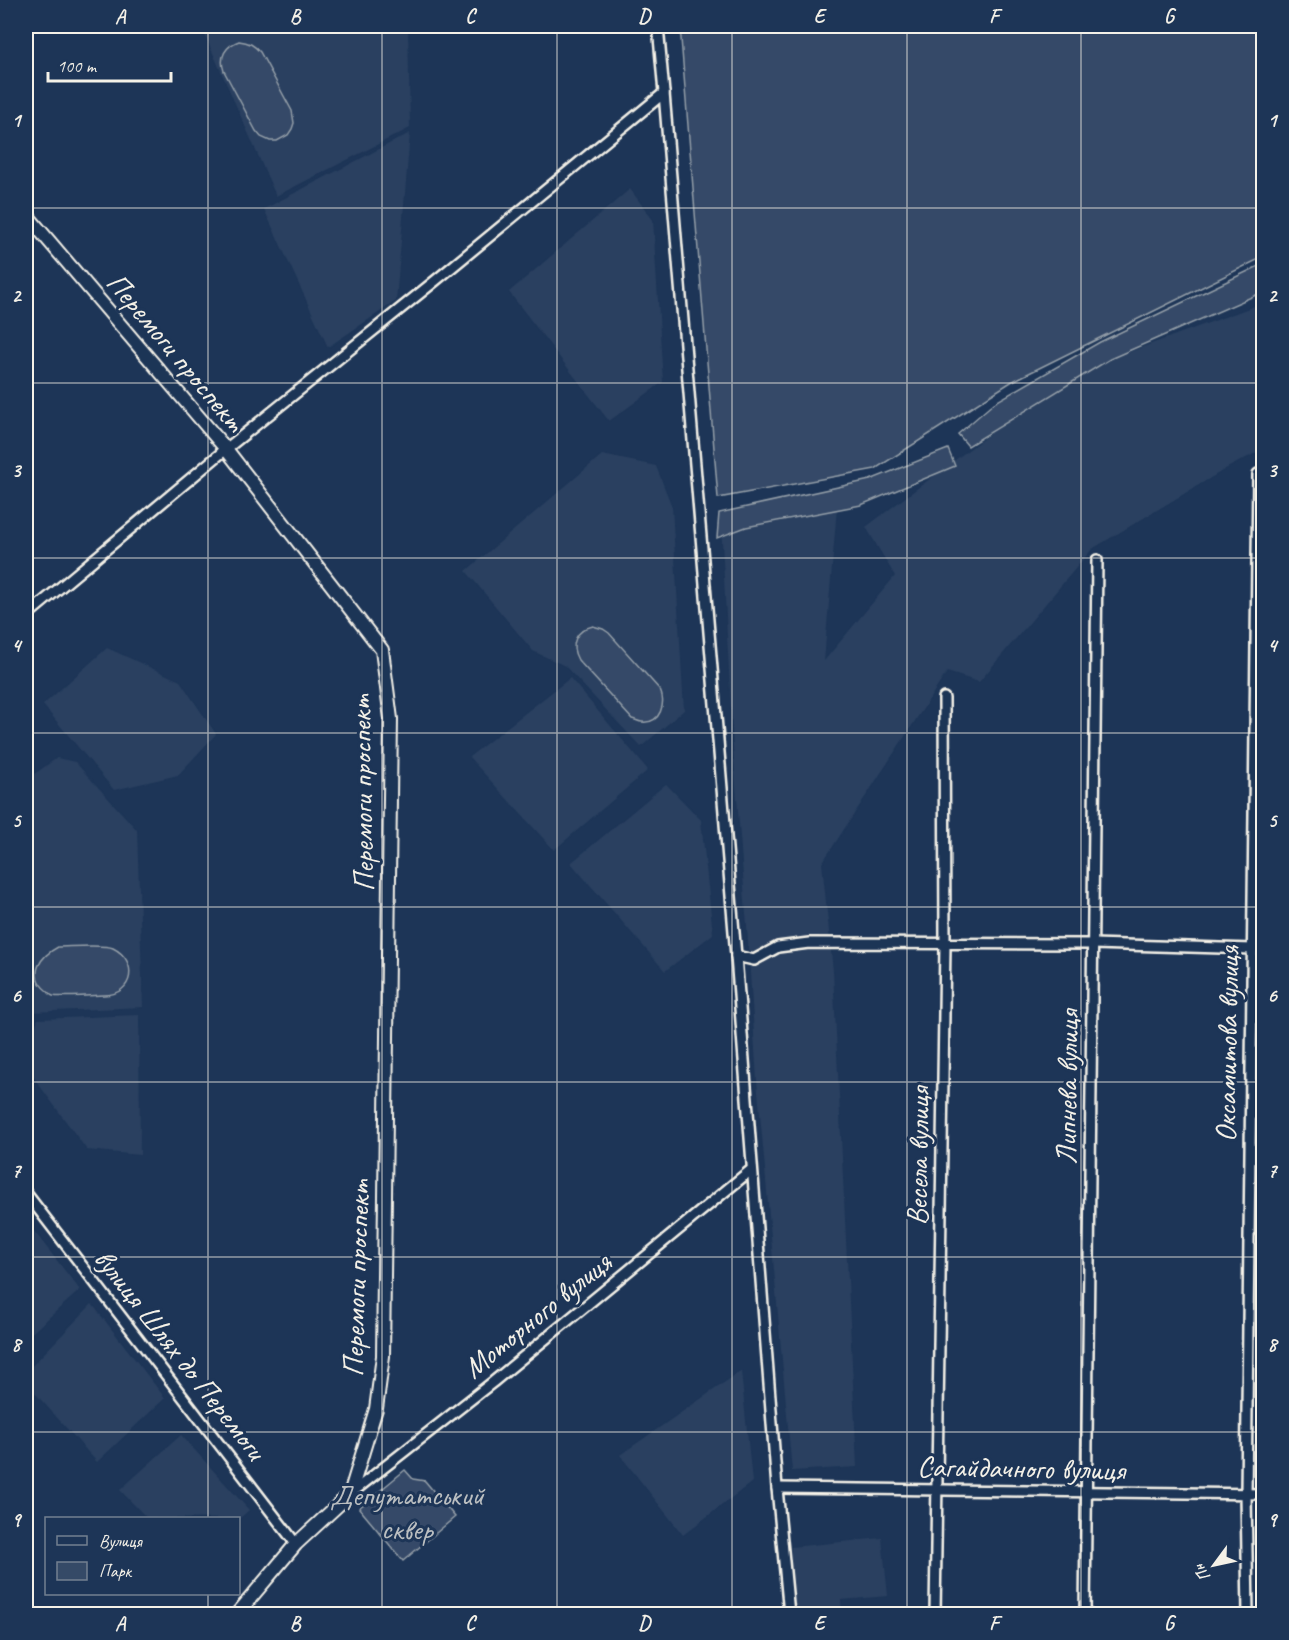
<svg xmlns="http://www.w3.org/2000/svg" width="1289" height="1640" font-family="Caveat,sans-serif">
	<rect width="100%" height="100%" fill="#1d3557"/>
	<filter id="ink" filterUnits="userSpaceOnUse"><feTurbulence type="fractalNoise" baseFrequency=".0167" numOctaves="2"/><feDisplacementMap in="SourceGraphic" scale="12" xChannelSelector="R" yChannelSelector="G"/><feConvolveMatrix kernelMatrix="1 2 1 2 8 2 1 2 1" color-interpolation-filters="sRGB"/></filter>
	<g filter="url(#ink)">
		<!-- built -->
		<g fill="#2a4060">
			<polygon points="201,26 408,26 410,128 276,196"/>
			<polygon points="410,133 396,301 328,347 264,209"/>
			<polygon points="630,189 653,220 663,382 609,421 509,292"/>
			<polygon points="1263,303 1263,449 1227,468 1092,549 979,682 947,672 822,863 833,971 857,1467 792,1471 757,1080 747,926 733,747 721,522 837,508 824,661 895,576 866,527 1069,374"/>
			<polygon points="602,455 656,466 672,507 684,710 641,747 565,666 533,651 466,571"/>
			<polygon points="107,648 180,681 216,734 178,775 114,790 43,705"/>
			<polygon points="570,678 648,770 554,850 469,757"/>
			<polygon points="57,758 75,762 137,830 143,1007 31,1012 26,1003 26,780"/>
			<polygon points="666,784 701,820 713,934 665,971 571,863"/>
			<polygon points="139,1015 140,1155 87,1150 26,1067 26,1049 38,1019"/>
			<polygon points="26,1221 80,1290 26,1338"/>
			<polygon points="92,1304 165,1398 97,1462 26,1383 26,1372"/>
			<polygon points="741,1371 752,1482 683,1535 620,1455"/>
			<polygon points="181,1435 249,1510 239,1519 147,1518 120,1490"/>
			<polygon points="882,1538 888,1596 841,1600 842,1614 790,1614 788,1605 791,1547"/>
		</g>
		<!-- green -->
		<g fill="#354a67" stroke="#949ea8" stroke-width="1.5">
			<polygon points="680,26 1263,26 1263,257 1011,382 875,469 718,498"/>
			<path d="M239 41C249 42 254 45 260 52L292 111 294 123 292 129 288 135 277 141H270L261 137 256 131 224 71C219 57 225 46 239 41Z"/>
			<polygon points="1263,264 1263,292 1110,359 968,446 958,434 994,403 1100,342"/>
			<polygon points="948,449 955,466 861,505 746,527 717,538 719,513 870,480"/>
			<path d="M593 626 603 629 609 633 660 690C666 703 661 724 642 722 639 722 636 720 632 719L578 660C569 644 576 630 593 626Z"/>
			<path d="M58 947C69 947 105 944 113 948 139 961 134 995 104 995 95 995 59 998 53 996 50 995 49 992 46 990 27 974 41 956 58 947Z"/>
			<polygon points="405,1470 413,1479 425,1481 455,1517 403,1561 359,1508"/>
		</g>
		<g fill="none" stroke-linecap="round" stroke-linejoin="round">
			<!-- street casing -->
			<g stroke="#f4f1e8" stroke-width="14">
				<g id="street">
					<polyline points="658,26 664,93"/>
					<polyline points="26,616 226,449 435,281 664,93 736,956 777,1488 789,1614"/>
					<polyline points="736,956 754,960 778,947 809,943 1093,944 1253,949"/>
					<polyline points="26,1193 296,1544"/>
					<polyline points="777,1488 1264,1494"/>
					<polyline points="350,1494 493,1382 751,1170"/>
					<polyline points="935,1614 945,945 944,698"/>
					<polyline points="1085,1614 1097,560"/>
					<polyline points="1248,1614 1246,1494 1258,474"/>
				</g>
			</g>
			<!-- secondary casing -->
			<g stroke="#f4f1e8" stroke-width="16">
				<polyline id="secondary" points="26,214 226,449 382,650 391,719 383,1356 376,1409 350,1494 296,1544 237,1614"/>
			</g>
			<!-- street -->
			<use href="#street" stroke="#1d3557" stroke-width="9"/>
			<!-- secondary -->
			<use href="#secondary" stroke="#1d3557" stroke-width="12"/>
		</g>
	</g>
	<!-- grid -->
	<path fill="none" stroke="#f4f1e8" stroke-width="1.5" stroke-opacity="0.55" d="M208 26V1518M382 26V1614M557 26V1614M732 26V1614M907 26V1614M1081 26V1614M26 208H1264M26 383H1264M26 558H1264M26 733H1264M26 907H1264M26 1082H1264M26 1257H1264M26 1432H1264M208 1594V1614"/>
	<g text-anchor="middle" stroke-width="6" stroke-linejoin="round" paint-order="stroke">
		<!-- street labels -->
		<g font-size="30" fill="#f4f1e8" stroke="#1d3557">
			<text transform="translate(176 352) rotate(50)" y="10">Перемоги проспект</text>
			<text transform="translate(362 793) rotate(-91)" y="10">Перемоги проспект</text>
			<text transform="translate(1227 1044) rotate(-89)" y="10">Оксамитова вулиця</text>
			<text transform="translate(1067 1087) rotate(-89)" y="10">Липнева вулиця</text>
			<text transform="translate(918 1156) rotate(-89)" y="10">Весела вулиця</text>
			<text transform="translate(356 1278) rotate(-88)" y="10">Перемоги проспект</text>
			<text transform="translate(537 1315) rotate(-39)" y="10">Моторного вулиця</text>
			<text transform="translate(180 1354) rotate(52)" y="10">вулиця Шлях до Перемоги</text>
			<text transform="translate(1021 1468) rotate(1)" y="10">Сагайдачного вулиця</text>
		</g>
		<!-- park labels -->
		<g font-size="30" fill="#bbbfc1" stroke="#1d3557">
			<text x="407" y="1505">Депутатський<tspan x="407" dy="34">сквер</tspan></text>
		</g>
	</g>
	<!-- margin -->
	<rect width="1289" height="1640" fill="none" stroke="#1d3557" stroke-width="66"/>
	<!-- legend -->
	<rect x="45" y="1517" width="195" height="78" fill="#1d3557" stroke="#738091" stroke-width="1.5"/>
	<rect x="57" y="1536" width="30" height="9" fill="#1d3557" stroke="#738091" stroke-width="1.5"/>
	<text x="99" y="1547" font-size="18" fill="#f4f1e8">Вулиця</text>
	<rect x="57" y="1562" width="30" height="18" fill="#354a67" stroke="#738091" stroke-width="1.5"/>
	<text x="99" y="1577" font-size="18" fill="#f4f1e8">Парк</text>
	<!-- north arrow -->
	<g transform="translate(1214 1565) rotate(237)" stroke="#1d3557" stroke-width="4.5" paint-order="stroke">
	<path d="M0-4.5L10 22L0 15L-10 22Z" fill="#f4f1e8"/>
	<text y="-9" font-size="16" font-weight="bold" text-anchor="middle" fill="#f4f1e8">Пн</text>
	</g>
	<!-- scale -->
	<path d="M48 72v9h123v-9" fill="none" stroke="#f4f1e8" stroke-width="3"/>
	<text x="57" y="72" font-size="18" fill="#f4f1e8" stroke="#1d3557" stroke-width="4.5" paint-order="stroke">100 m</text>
	<rect x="33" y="33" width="1223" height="1574" fill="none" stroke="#f4f1e8" stroke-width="2"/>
	<g font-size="20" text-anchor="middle" font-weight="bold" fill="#f4f1e8">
		<text x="120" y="23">A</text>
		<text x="295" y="23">B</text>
		<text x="470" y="23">C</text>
		<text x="644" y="23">D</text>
		<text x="819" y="23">E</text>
		<text x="994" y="23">F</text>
		<text x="1169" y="23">G</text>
		<text x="16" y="127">1</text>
		<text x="1272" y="127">1</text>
		<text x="16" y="302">2</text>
		<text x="1272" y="302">2</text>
		<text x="16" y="477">3</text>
		<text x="1272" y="477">3</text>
		<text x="16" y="652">4</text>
		<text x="1272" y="652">4</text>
		<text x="16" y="827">5</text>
		<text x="1272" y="827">5</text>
		<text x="16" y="1002">6</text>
		<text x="1272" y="1002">6</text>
		<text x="16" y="1177">7</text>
		<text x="1272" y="1177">7</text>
		<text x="16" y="1351">8</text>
		<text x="1272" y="1351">8</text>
		<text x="16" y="1526">9</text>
		<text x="1272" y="1526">9</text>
		<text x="120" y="1630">A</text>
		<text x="295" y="1630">B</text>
		<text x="470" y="1630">C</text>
		<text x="644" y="1630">D</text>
		<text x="819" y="1630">E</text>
		<text x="994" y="1630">F</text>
		<text x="1169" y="1630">G</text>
	</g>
</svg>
